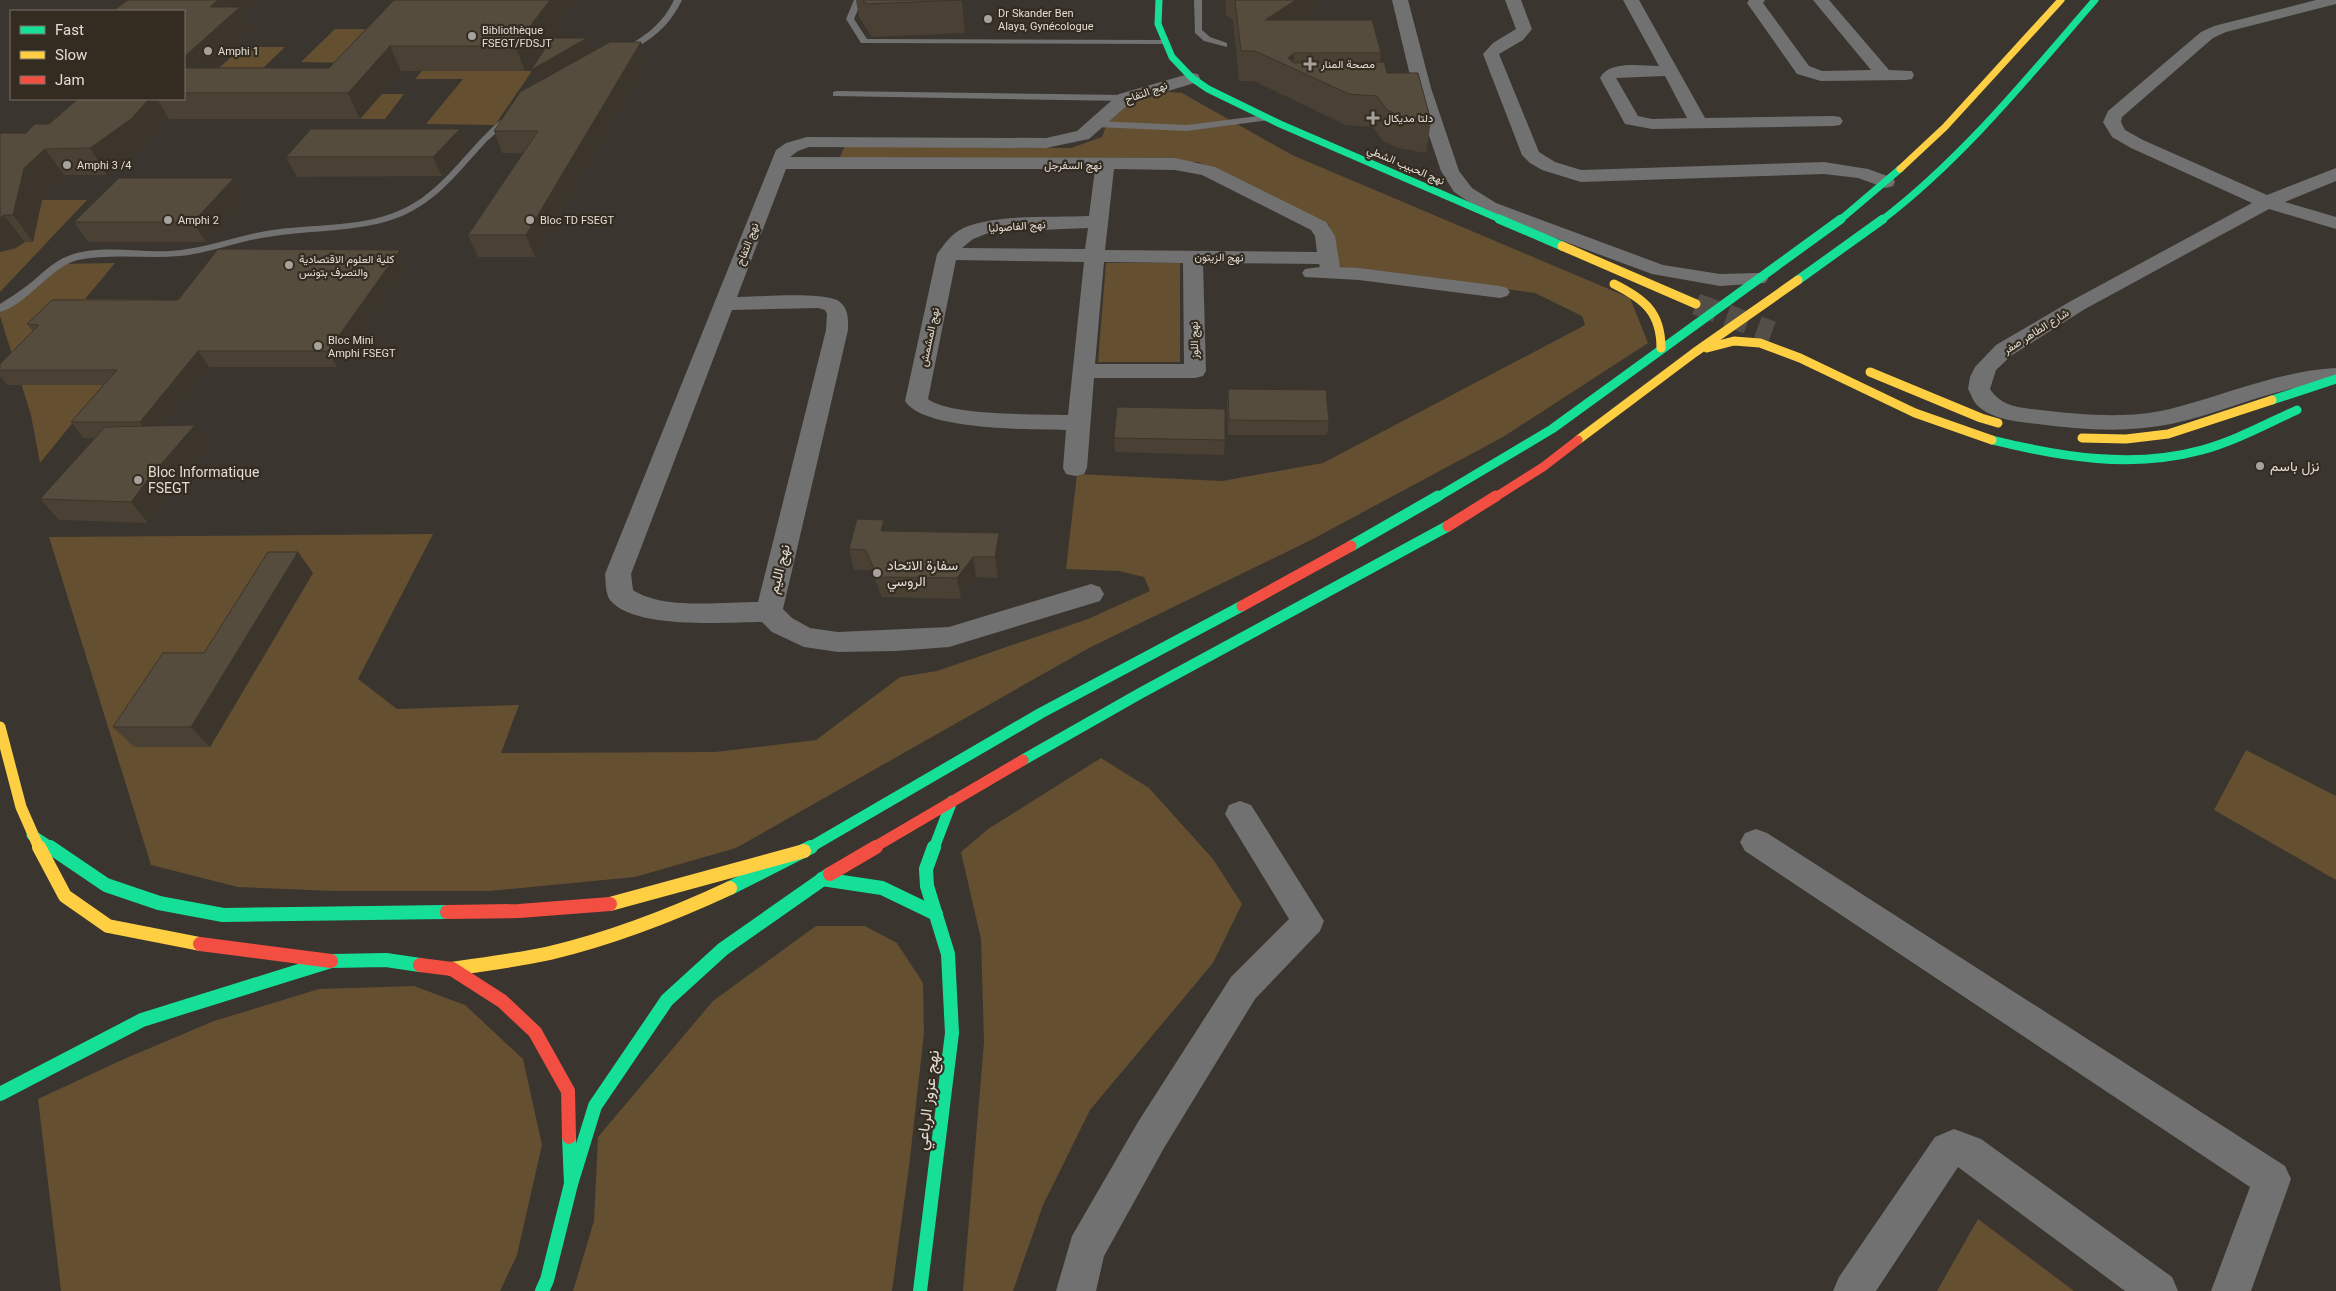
<svg xmlns="http://www.w3.org/2000/svg" width="2336" height="1291" font-family="Georgia,Vazirmatn,serif">
	<rect width="100%" height="100%" fill="#3a352f"/>
	<!-- green -->
	<g fill="#644f31">
		<polygon points="335,29 382,29 350,63 301,62"/>
		<polygon points="242,47 285,47 263,68 218,69"/>
		<polygon points="422,71 532,71 495,125 426,124 463,79 415,79"/>
		<polygon points="1157,91 1182,93 1292,155 1630,298 1648,343 1503,437 1311,540 1089,648 736,848 635,877 489,891 334,891 238,887 151,865 49,537 433,534 358,679 397,709 519,705 501,753 715,752 816,740 900,677 937,671 1088,619 1150,591 1144,577 1119,571 1066,569 1077,474 1222,481 1323,463 1585,325 1582,316 1535,293 1337,266 1329,225 1198,162 838,161 845,146 1071,148 1102,137 1109,118 1131,99"/>
		<polygon points="382,94 404,94 385,119 360,119"/>
		<polygon points="0,200 87,200 0,292"/>
		<polygon points="115,263 85,299 172,300 40,463 31,415 0,316 0,311 59,264"/>
		<polygon points="1106,263 1180,263 1180,362 1098,362"/>
		<polygon points="2246,750 2336,796 2336,880 2214,810"/>
		<polygon points="1101,758 1149,788 1213,859 1242,904 1213,963 1090,1110 1043,1205 1013,1291 963,1291 984,1042 981,939 961,852 988,829"/>
		<polygon points="816,926 865,926 897,943 923,983 924,1033 909,1167 892,1291 573,1291 594,1221 598,1137 713,1001"/>
		<polygon points="414,986 465,1005 523,1059 542,1145 517,1255 500,1291 61,1291 38,1099 124,1059 214,1021 319,989"/>
		<polygon points="1978,1219 2074,1291 1937,1291"/>
	</g>
	<g fill="none" stroke-linecap="round" stroke-linejoin="round">
		<!-- secondary-tunnel -->
		<polyline stroke="#534e48" stroke-width="22" stroke-dasharray="22 11" stroke-linecap="butt" points="1696,304 1772,332"/>
		<!-- lane -->
		<g fill="#717171" fill-rule="evenodd">
			<path d="M674 0H682C672 21 659 34 639 46 633 50 628 55 621 54V50C645 36 662 25 674 0Z"/>
			<polygon points="854,0 862,0 854,19 867,39 1164,40 1168,42 1164,44 864,43 861,43 846,19"/>
			<polygon points="1194,0 1202,0 1202,30 1210,37 1227,43 1227,47 1204,41 1195,33"/>
			<polygon points="836,91 1125,95 1129,98 1125,101 833,96 833,92"/>
			<path d="M507 115 514 117C506 126 495 133 486 142 452 179 430 212 377 224 341 232 304 231 268 237 238 241 210 253 180 256 146 259 111 253 78 260 51 266 27 305 0 312V304C9 298 19 292 28 285 41 275 52 262 68 256 99 244 137 253 170 251 203 249 233 237 266 231 313 223 364 229 407 207 448 186 471 142 507 115Z"/>
			<polygon points="1266,115 1270,118 1269,120 1187,131 1096,127 1092,124 1096,121 1187,125"/>
		</g>
		<!-- street -->
		<g fill="#717171" fill-rule="evenodd">
			<polygon points="1392,0 1408,0 1431,88 1459,171 1472,188 1496,203 1663,265 1720,274 1758,273 1765,275 1768,279 1765,283 1720,286 1652,274 1482,211 1454,192 1441,171 1413,88"/>
			<polygon points="1505,0 1521,0 1532,29 1523,40 1499,54 1539,152 1555,162 1581,170 1824,162 1868,169 1893,178 1895,182 1893,186 1886,188 1858,178 1824,174 1581,182 1542,170 1530,163 1522,155 1483,54 1493,43 1516,29"/>
			<path d="M1623 0H1639L1705 118 1834 116 1840 117 1843 121 1840 125 1834 126 1652 129 1625 124 1600 78C1609 60 1642 66 1659 66ZM1665 76 1687 118 1652 119 1638 116 1616 78Z"/>
			<polygon points="1749,0 1765,0 1763,3 1809,66 1822,71 1871,70 1813,0 1829,0 1889,70 1912,71 1914,75 1912,79 1906,80 1821,81 1797,74 1747,3"/>
			<path d="M2316 0H2336V4L2226 32 2213 38 2122 117 2121 122 2125 130 2143 140 2267 195 2336 168V181L2285 202 2336 217V229L2269 209 2085 309 2012 355 1996 370 1990 389C2001 407 2022 408 2041 410 2081 415 2130 419 2170 409 2225 395 2279 371 2336 368V382C2278 385 2226 412 2171 424 2127 433 2082 430 2038 424 2019 422 1992 420 1977 405 1973 401 1971 394 1968 389L1970 377 1975 367 1996 345 2071 301 2252 203 2131 148 2112 137 2103 122 2108 111 2201 32 2214 26Z"/>
			<path d="M1192 73 1198 74 1200 78 1198 82 1131 102 1089 139 1046 148 809 147 798 151 790 157 1175 158 1215 167 1326 222 1335 236 1340 267 1359 268 1500 286 1507 288 1510 292 1507 296 1500 298 1359 280 1305 277 1302 273 1305 269 1320 267 1319 264 1203 263 1206 371 1203 376 1195 378H1094L1087 468 1084 474 1075 476 1066 474 1063 468 1066 430C1031 429 924 431 905 401L937 254C943 246 949 237 958 231 986 213 1055 218 1089 216L1095 169H786L737 297C757 297 826 291 840 302 849 310 848 319 848 330L783 609 792 618 810 628 838 632 949 627 1091 584 1100 587 1104 594 1100 601 949 647 896 651 838 652 804 647 772 632 762 622C726 622 634 630 610 600 605 593 606 582 605 574L776 150 786 143 807 137 1046 138 1077 131 1119 94ZM1114 169 1175 170 1202 175 1311 230 1315 236 1317 252 1105 250ZM1088 228 1085 249 962 248 973 239 991 232ZM956 260 1084 262 1068 415C1038 414 949 416 928 399ZM1104 262 1183 263 1184 364H1095ZM818 308 825 310 827 314 826 330 758 602C722 602 663 610 633 590L631 574 732 310Z"/>
			<polygon points="1240,801 1251,805 1324,921 1320,931 1255,999 1164,1148 1104,1256 1096,1291 1056,1291 1072,1236 1138,1122 1231,977 1289,919 1225,814 1229,805"/>
			<polygon points="1756,829 1767,833 2285,1166 2291,1179 2251,1291 2211,1291 2250,1187 1745,851 1740,842 1745,833"/>
			<polygon points="1954,1129 1981,1139 2172,1277 2178,1291 2125,1291 1958,1167 1876,1291 1833,1291 1839,1277 1935,1137"/>
		</g>
		<!-- fast-far3 -->
		<g stroke="#16e098" stroke-width="7">
			<polyline points="1159,0 1158,24 1172,57 1192,78 1208,89 1280,124 1502,220"/>
			<polyline points="1840,220 1900,169"/>
			<path d="M1882 220C1963 158 2028 77 2095 0"/>
		</g>
		<!-- fast-far2 -->
		<g stroke="#16e098" stroke-width="9">
			<polyline points="1499,219 1562,246"/>
			<polyline points="1798,280 1883,219"/>
			<polyline points="2272,400 2336,379"/>
			<path d="M1992 440C2061 457 2132 469 2202 450 2235 441 2266 424 2297 410"/>
			<polyline points="1436,498 1552,429 1841,219"/>
		</g>
		<!-- fast-far1 -->
		<g stroke="#16e098" stroke-width="11">
			<polyline points="1351,546 1438,496"/>
			<polyline points="1023,760 1139,694 1448,526"/>
			<polyline points="32,835 52,848"/>
			<polyline points="809,848 1041,713 1242,606"/>
			<polyline points="934,848 952,801"/>
		</g>
		<!-- fast -->
		<g stroke="#16e098" stroke-width="14">
			<polyline points="50,847 106,885 159,903 223,915 447,912"/>
			<polyline points="822,879 882,888 936,914"/>
			<polyline points="730,888 811,847"/>
			<polyline points="0,1094 142,1020 331,961 386,960 420,965"/>
			<polyline points="571,1184 595,1106 667,1000 723,949 830,874"/>
			<polyline points="542,1291 547,1280 571,1184 569,1137"/>
			<polyline points="920,1291 952,1033 948,954 927,886 926,869 934,847"/>
		</g>
		<!-- slow-far3 -->
		<polyline stroke="#ffcf43" stroke-width="7" points="1900,169 1945,127 2061,0"/>
		<!-- slow-far2 -->
		<g stroke="#ffcf43" stroke-width="9">
			<polyline points="1562,246 1696,304"/>
			<path d="M1614 284C1644 299 1661 312 1661 348"/>
			<polyline points="1707,348 1734,341 1760,343 1800,358 1915,413 1992,440"/>
			<polyline points="1870,372 1981,418 1998,423"/>
			<polyline points="2082,438 2126,439 2168,434 2272,400"/>
			<polyline points="1578,440 1694,353 1798,280"/>
		</g>
		<!-- slow-far1 -->
		<polyline stroke="#ffcf43" stroke-width="11" points="0,727 21,807 39,848"/>
		<!-- slow -->
		<g stroke="#ffcf43" stroke-width="14">
			<polyline points="39,847 65,896 108,926 200,944"/>
			<polyline points="610,904 804,851"/>
			<path d="M452 969C485 964 518 960 550 953 613 938 672 915 730 888"/>
		</g>
		<!-- jam-far2 -->
		<polyline stroke="#f24e42" stroke-width="9" points="1494,498 1543,467 1578,440"/>
		<!-- jam-far1 -->
		<g stroke="#f24e42" stroke-width="11">
			<polyline points="1448,526 1496,496"/>
			<polyline points="1242,606 1351,546"/>
			<polyline points="873,848 1023,760"/>
		</g>
		<!-- jam -->
		<g stroke="#f24e42" stroke-width="14">
			<polyline points="830,874 876,847"/>
			<polyline points="447,912 519,911 610,904"/>
			<polyline points="200,944 331,961"/>
			<polyline points="420,965 452,969 502,1001 535,1032 568,1091 569,1137"/>
		</g>
	</g>
	<!-- wall -->
	<g fill="#4a4134">
		<polygon points="128,0 261,0 244,14 253,31 213,68 329,68 394,0 577,0 525,71 401,71 360,119 169,119 148,145 107,175 64,175 43,195 33,242 25,242 16,248 0,252 0,134 26,133 49,124 78,99 184,99 184,11"/>
		<polygon points="856,0 962,0 965,33 872,37 859,17"/>
		<polygon points="1225,0 1320,0 1319,12 1307,20 1381,53 1380,62 1387,73 1431,121 1426,153 1398,148 1383,141 1373,127 1346,125 1254,81 1239,81 1233,20 1226,15"/>
		<polygon points="641,42 647,62 535,257 478,257 468,235 524,153 502,153 494,131 592,52"/>
		<polygon points="468,148 442,176 297,177 286,157"/>
		<polygon points="246,198 206,242 88,242 74,222"/>
		<polygon points="407,265 337,367 209,367 161,426 211,446 166,499 148,523 59,520 40,499 96,438 83,438 71,422 103,385 7,385 0,376 0,364 33,331 27,324 178,300"/>
		<polygon points="1228,389 1329,421 1327,435 1228,435 1227,404"/>
		<polygon points="1114,438 1225,440 1224,455 1115,452"/>
		<polygon points="884,520 887,531 999,533 1002,554 998,578 976,577 961,599 882,597 871,570 854,570 849,549"/>
		<polygon points="313,573 210,747 134,747 113,727 204,653"/>
	</g>
	<!-- shaded-wall -->
	<g fill="#3c352b">
		<polygon points="0,0 7,0 0,5"/>
		<polygon points="218,0 261,0 244,14 253,31 186,94 184,91 184,57 210,7"/>
		<polygon points="550,0 577,0 525,71 515,46"/>
		<polygon points="962,0 966,32 965,33"/>
		<polygon points="1296,0 1320,0 1319,12 1263,50 1265,20"/>
		<polygon points="587,38 596,62 540,94 531,70"/>
		<polygon points="641,42 647,62 535,257 526,235"/>
		<polygon points="390,46 401,71 360,119 348,93"/>
		<polygon points="1294,53 1293,68 1288,58"/>
		<polygon points="149,99 157,99 169,119 148,145 107,175 90,148"/>
		<polygon points="460,129 468,148 442,176 433,157"/>
		<polygon points="45,149 64,175 43,195 33,242 13,215 24,168"/>
		<polygon points="234,178 246,198 206,242 193,222"/>
		<polygon points="4,215 25,242 16,248 0,252 0,218"/>
		<polygon points="400,250 407,265 337,367 328,351"/>
		<polygon points="198,351 209,367 152,438 140,422"/>
		<polygon points="195,425 211,446 166,499 148,523 131,502 149,478"/>
		<polygon points="884,520 889,540 881,531"/>
		<polygon points="999,533 1002,554 998,578 995,557"/>
		<polygon points="298,552 313,573 210,747 191,727"/>
		<polygon points="973,557 976,577 961,599 957,578"/>
	</g>
	<!-- building -->
	<g fill="#564c3d" stroke="#3c352b">
		<polygon points="128,0 218,0 210,7 240,7 184,57 184,11 113,11"/>
		<polygon points="394,0 550,0 515,46 390,46 348,93 184,93 184,68 329,68"/>
		<polygon points="863,0 962,0 866,4"/>
		<polygon points="1235,0 1296,0 1265,20 1372,20 1381,53 1294,53 1288,58 1294,63 1384,62 1387,73 1418,73 1431,121 1402,117 1387,110 1377,96 1349,94 1255,51 1241,51"/>
		<polygon points="552,38 587,38 531,70"/>
		<polygon points="610,42 641,42 526,235 468,235 538,131 494,131 520,92"/>
		<polygon points="78,99 149,99 131,119 90,148 45,149 24,168 13,215 4,215 0,218 0,134 2,133 26,133 35,124 49,124"/>
		<polygon points="311,129 460,129 433,157 286,157"/>
		<polygon points="119,178 234,178 193,222 74,222"/>
		<polygon points="218,249 400,250 328,351 198,351 140,422 71,422 117,370 0,370 0,364 39,325 27,324 52,300 178,300"/>
		<polygon points="1228,389 1326,390 1329,421 1229,420"/>
		<polygon points="1117,407 1225,409 1225,440 1114,438"/>
		<polygon points="195,425 149,478 131,502 40,499 105,427"/>
		<polygon points="857,519 884,520 881,531 999,533 995,557 973,557 957,578 877,577 866,550 849,549"/>
		<polygon points="268,552 298,552 191,727 113,727 163,653 204,653"/>
	</g>
	<!-- markers -->
	<g fill="#a7a29c" stroke="#342c21" stroke-width="2">
		<circle cx="988" cy="19" r="5"/>
		<circle cx="472" cy="36" r="5"/>
		<circle cx="208" cy="51" r="5"/>
		<path d="M1307.5 56.5h5v5h5v5h-5v5h-5v-5h-5v-5h5z"/>
		<path d="M1370.5 110.5h5v5h5v5h-5v5h-5v-5h-5v-5h5z"/>
		<circle cx="67" cy="165" r="5"/>
		<circle cx="168" cy="220" r="5"/>
		<circle cx="530" cy="220" r="5"/>
		<circle cx="289" cy="265" r="5"/>
		<circle cx="318" cy="346" r="5"/>
		<circle cx="2260" cy="466" r="5"/>
		<circle cx="138" cy="480" r="5"/>
		<circle cx="877" cy="573" r="5"/>
	</g>
	<g text-anchor="middle" stroke-width="4.5" stroke-linejoin="round" paint-order="stroke">
		<!-- far-poi labels -->
		<g font-size="11" fill="#e2ddd6" stroke="#342c21" text-anchor="start">
			<text x="998" y="17">Dr Skander Ben<tspan x="998" dy="13">Alaya, Gynécologue</tspan></text>
			<text x="482" y="34">Bibliothèque<tspan x="482" dy="13">FSEGT/FDSJT</tspan></text>
			<text x="218" y="55">Amphi 1</text>
			<text x="1321" y="68">مصحة المنار</text>
			<text x="1384" y="122">دلتا مديكال</text>
			<text x="77" y="169">Amphi 3 /4</text>
			<text x="178" y="224">Amphi 2</text>
			<text x="540" y="224">Bloc TD FSEGT</text>
			<text x="299" y="263">كلية العلوم الاقتصادية<tspan x="299" dy="13">والتصرف بتونس</tspan></text>
			<text x="328" y="344">Bloc Mini<tspan x="328" dy="13">Amphi FSEGT</tspan></text>
		</g>
		<!-- far-street labels -->
		<g font-size="11" fill="#e2ddd6" stroke="#342c21">
			<text transform="translate(1146 92) rotate(-20)" y="4">نهج التفاح</text>
			<text x="1073" y="169">نهج السفرجل</text>
			<text transform="translate(1406 165) rotate(23)" y="4">نهج الحبيب الشطي</text>
			<text transform="translate(1017 226) rotate(-4)" y="4">نهج الفاصوليا</text>
			<text transform="translate(747 244) rotate(-69)" y="4">نهج التفاح</text>
			<text transform="translate(1219 257) rotate(1)" y="4">نهج الزيتون</text>
			<text transform="translate(2036 331) rotate(-32)" y="4">شارع الطاهر صفر</text>
			<text transform="translate(929 337) rotate(-78)" y="4">نهج المشمش</text>
			<text transform="translate(1194 340) rotate(-91)" y="4">نهج اللوز</text>
		</g>
		<!-- poi labels -->
		<g font-size="14" fill="#e2ddd6" stroke="#342c21" text-anchor="start">
			<text x="2270" y="471">نزل باسم</text>
			<text x="148" y="477">Bloc Informatique<tspan x="148" dy="16">FSEGT</tspan></text>
			<text x="887" y="570">سفارة الاتحاد<tspan x="887" dy="16">الروسي</tspan></text>
		</g>
		<!-- street labels -->
		<g font-size="14" fill="#e2ddd6" stroke="#342c21">
			<text transform="translate(779 569) rotate(-76)" y="5">نهج الليم</text>
		</g>
		<!-- near-street labels -->
		<g font-size="16" fill="#e2ddd6" stroke="#342c21">
			<text transform="translate(927 1100) rotate(-83)" y="6">نهج عزوز الرباعي</text>
		</g>
	</g>
	<!-- legend -->
	<rect x="10" y="10" width="175" height="90" fill="#342c21" stroke="#7a7369"/>
	<rect x="20" y="26" width="25" height="8" fill="#16e098" stroke="#7a7369"/>
	<text x="55" y="35" font-size="15" fill="#e2ddd6">Fast</text>
	<rect x="20" y="51" width="25" height="8" fill="#ffcf43" stroke="#7a7369"/>
	<text x="55" y="60" font-size="15" fill="#e2ddd6">Slow</text>
	<rect x="20" y="76" width="25" height="8" fill="#f24e42" stroke="#7a7369"/>
	<text x="55" y="85" font-size="15" fill="#e2ddd6">Jam</text>
</svg>
